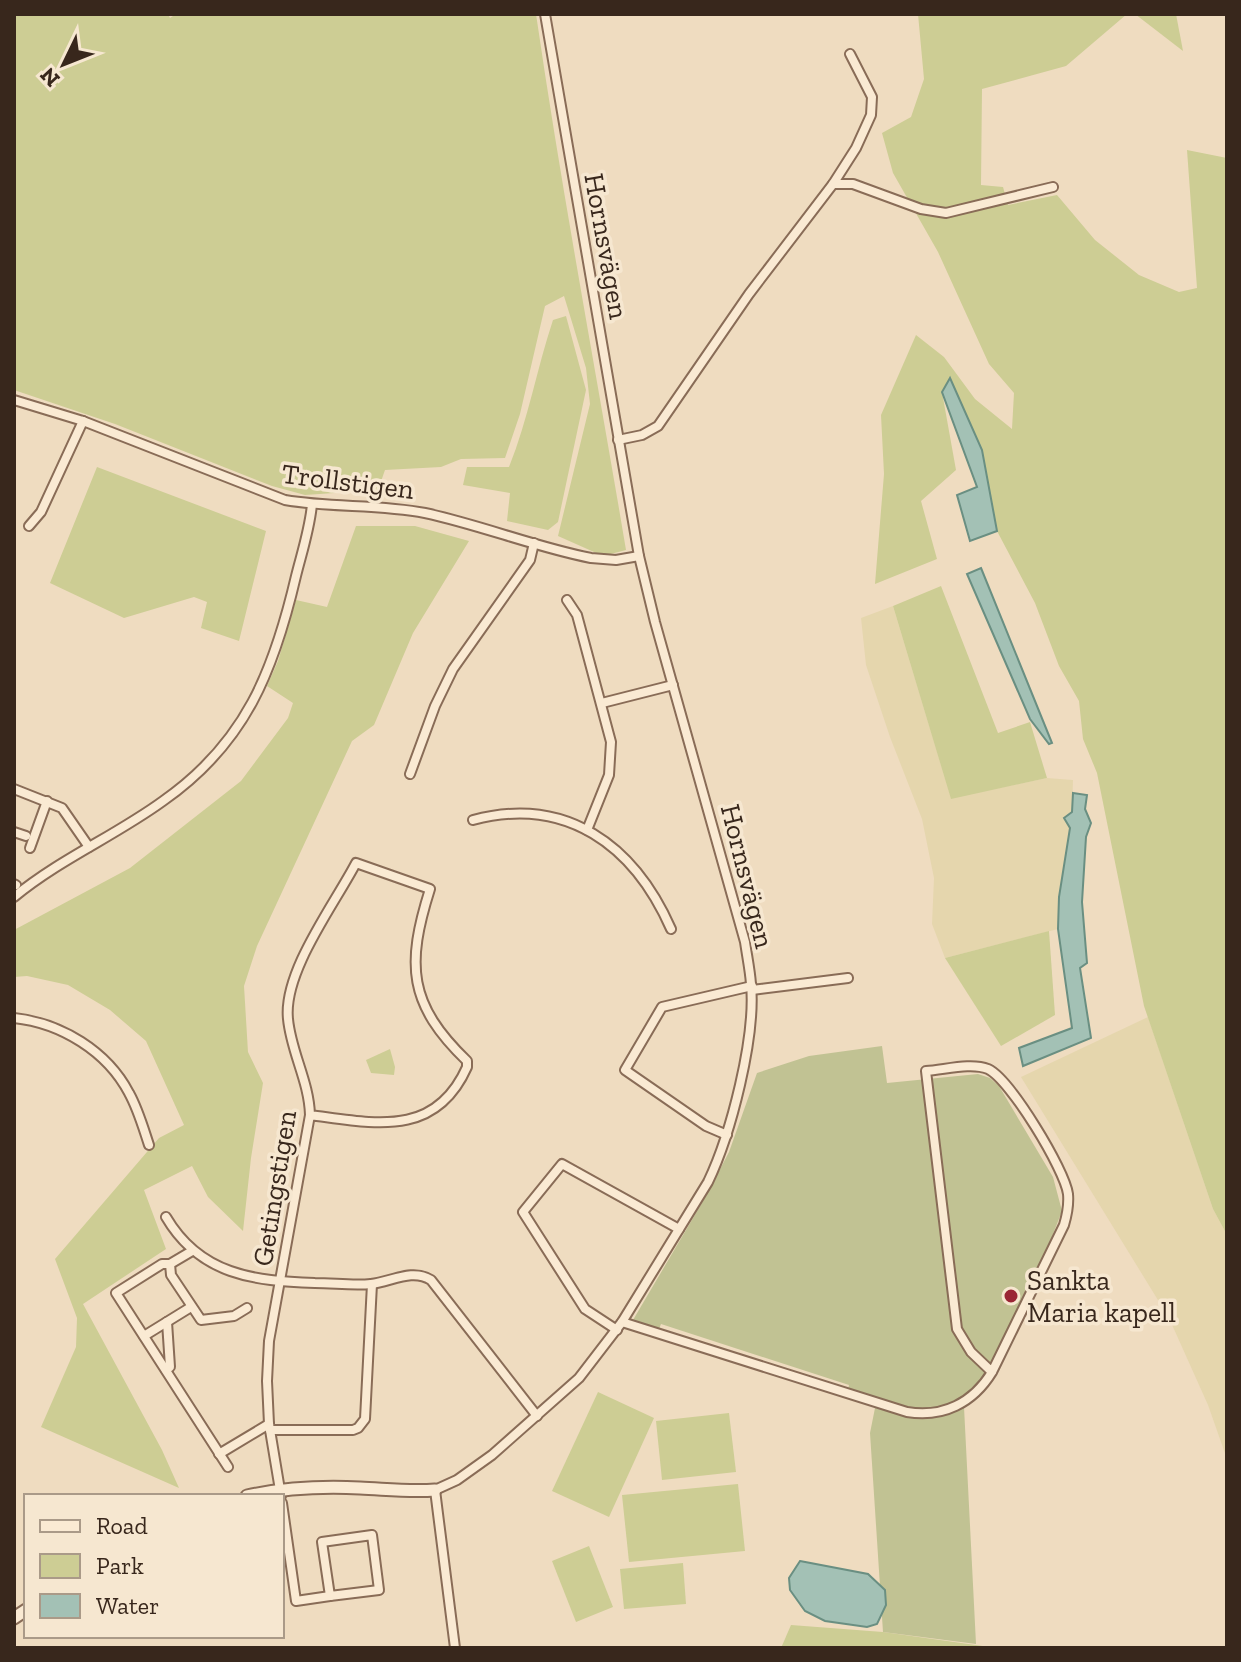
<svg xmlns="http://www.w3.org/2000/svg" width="1241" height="1662" font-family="'Zilla Slab',serif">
	<rect width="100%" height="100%" fill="#efdcc0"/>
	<!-- farmland -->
	<g fill="#e5d6ad">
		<polygon points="893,606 951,798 1047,778 1073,780 1072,812 1064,819 1070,828 1059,897 1058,929 945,958 932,924 934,878 922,819 890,737 866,665 861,618"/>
		<polygon points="1148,1017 1213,1209 1227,1235 1227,1459 1208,1405 1169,1318 1021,1077"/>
	</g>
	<!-- green -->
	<g fill="#cdcd94">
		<path d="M14 14H168L170 18 176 14H536C562 193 596 371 626 550L603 556 558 536 590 404 586 368 564 296 545 306 520 414 505 458 461 459 441 467 385 470 378 490 305 495 272 486 115 424 14 390Z"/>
		<polygon points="918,14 1127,14 1066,66 982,89 981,185 1003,187 1008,205 1057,195 1095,240 1139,275 1179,292 1197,288 1187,150 1227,158 1227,1235 1213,1209 1144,1006 1097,773 1083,739 1079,701 1059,666 1035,603 997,531 982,450 950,379 942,392 956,470 921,501 937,559 875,584 884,474 881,415 916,335 944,357 975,399 1012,429 1014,393 989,364 938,252 893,173 882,133 911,117 924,79"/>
		<polygon points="1135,14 1176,14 1183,51"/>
		<path d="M566 316 586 390 558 522 548 530 507 521 510 493 463 485 467 467H509C528 420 537 368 553 320Z"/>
		<polygon points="97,467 266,531 239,641 201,628 207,602 194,597 124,618 50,583"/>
		<polygon points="356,526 415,526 469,541 413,633 374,725 352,741 257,946 244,986 248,1052 263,1083 251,1158 243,1231 208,1197 192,1166 144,1190 166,1249 83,1304 162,1450 179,1488 41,1427 76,1347 77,1318 55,1259 159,1138 184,1125 146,1041 110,1010 68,985 27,976 14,977 14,930 130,868 241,781 288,718 293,703 267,686 278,661 296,600 327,607"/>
		<polygon points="941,586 998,733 1030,722 1047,778 951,799 893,606"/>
		<polygon points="1049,931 1055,1015 1001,1046 945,958"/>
		<polygon points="390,1049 395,1067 394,1075 371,1073 366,1060"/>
		<polygon points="598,1392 654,1418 609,1517 552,1491"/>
		<polygon points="729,1413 736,1472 662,1480 656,1421"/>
		<polygon points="738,1484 745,1551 629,1562 622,1495"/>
		<polygon points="589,1546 613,1607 576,1622 552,1561"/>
		<polygon points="683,1563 686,1604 624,1609 620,1569"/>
		<polygon points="791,1625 883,1632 997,1648 781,1648"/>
	</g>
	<!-- cemetery -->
	<polygon fill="#c1c293" points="882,1046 887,1083 978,1074 990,1078 999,1086 1053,1177 1062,1211 1039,1270 985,1378 964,1407 976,1644 883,1632 870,1433 877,1398 848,1390 849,1385 661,1324 659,1329 633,1320 706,1196 729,1152 757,1073 809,1056"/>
	<!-- water -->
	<g fill="#a3c1b5" stroke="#6a8f82" stroke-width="2">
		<polygon points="950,378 982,450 997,531 970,541 957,495 977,487 942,392"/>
		<polygon points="981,568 1052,743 1049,744 1030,719 967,574"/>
		<polygon points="1073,793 1087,795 1085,809 1091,823 1086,837 1082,902 1087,963 1080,968 1091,1038 1023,1066 1019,1048 1072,1028 1058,929 1059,897 1070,828 1064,818 1072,812"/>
		<polygon points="800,1561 868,1574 885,1590 886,1605 877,1624 867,1627 825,1621 805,1611 790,1590 789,1578"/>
	</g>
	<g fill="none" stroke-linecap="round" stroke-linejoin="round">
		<!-- minor casing -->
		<g stroke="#896c57" stroke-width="12">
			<g id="minor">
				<polyline points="833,184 853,184 921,209 946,213 1053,187"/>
				<path d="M14 400 83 421 285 500C332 508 379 504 425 513 481 525 535 547 591 558L616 560 639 556"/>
				<polyline points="618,440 642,435 658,426 749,294 833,184 856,148 871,115 872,97 850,54"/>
				<polyline points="29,526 41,512 83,421"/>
				<polyline points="567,600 577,615 611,742 609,775 587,830"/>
				<polyline points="602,703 673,685"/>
				<polyline points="410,774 435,706 453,669 530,560 534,543"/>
				<polyline points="14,789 62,808 89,847"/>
				<path d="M473 820C566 795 634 845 671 929"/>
				<polyline points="14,832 26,836"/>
				<polyline points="30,848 47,801"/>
				<polyline points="14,884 16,885"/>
				<path d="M14 897C60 859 115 836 163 801 246 743 274 670 296 576 302 552 310 528 312 504"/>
				<polyline points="752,990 848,978"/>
				<path d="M14 1018C61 1023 107 1051 129 1093 138 1109 143 1127 149 1145"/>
				<polyline points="727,1135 706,1126 625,1070 662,1007 752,986"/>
				<path d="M166 1217C200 1275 254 1281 315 1283 334 1283 353 1286 371 1284 391 1282 412 1268 431 1280L537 1416"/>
				<polyline points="192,1251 170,1264 162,1264 116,1293 228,1467"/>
				<polyline points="170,1264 171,1275 201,1320 234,1316 247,1308"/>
				<path d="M622 1322 907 1412C943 1418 973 1403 992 1372L1064 1225C1067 1215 1069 1205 1068 1194 1065 1170 1010 1079 988 1069 971 1062 944 1070 926 1071L957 1329 971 1352 992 1372"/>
				<polyline points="617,1330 585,1309 523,1212 562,1164 679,1229"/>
				<polyline points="144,1336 191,1307"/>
				<polyline points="166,1370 170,1367 167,1322"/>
				<polyline points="270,1430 353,1430 358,1428 365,1419 372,1284"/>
				<polyline points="219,1454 269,1424"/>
				<path d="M281 1496 269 1424 267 1381 269 1341 310 1115C309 1081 291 1052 288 1019 283 972 334 905 356 863L430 889C406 965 408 1004 467 1061V1067C435 1139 373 1123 310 1115"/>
				<polyline points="282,1503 296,1601 330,1596"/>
				<polygon points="372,1535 379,1590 330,1596 322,1542"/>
				<path d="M455 1648 435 1490 457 1480 492 1455 579 1378 622 1322 708 1182C731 1134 756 1037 751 984 750 970 747 956 745 942L655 622 639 556 545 14"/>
			</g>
		</g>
		<!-- tertiary casing -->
		<g stroke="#896c57" stroke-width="15">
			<g id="tertiary">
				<path d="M247 1496C284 1488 321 1486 360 1488 385 1489 409 1492 435 1490"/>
				<polyline points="14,1618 26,1610"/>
			</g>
		</g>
		<!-- minor -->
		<use href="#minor" stroke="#faead3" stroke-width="8"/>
		<!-- tertiary -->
		<use href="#tertiary" stroke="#faead3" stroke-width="11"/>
	</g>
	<!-- markers -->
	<circle fill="#9a2534" stroke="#f6e7d0" stroke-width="3" cx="1011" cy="1296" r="8"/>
	<g text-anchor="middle" stroke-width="7" stroke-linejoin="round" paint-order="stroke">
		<!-- street labels -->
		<g font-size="28" fill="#38271c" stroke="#f6e7d0">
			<text transform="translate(607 246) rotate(80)" y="10">Hornsvägen</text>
			<text transform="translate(348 481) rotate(7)" y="10">Trollstigen</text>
			<text transform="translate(748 876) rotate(76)" y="10">Hornsvägen</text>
			<text transform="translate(274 1188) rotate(-81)" y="10">Getingstigen</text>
		</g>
		<!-- poi labels -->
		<g font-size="28" fill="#38271c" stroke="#f6e7d0" text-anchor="start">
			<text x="1027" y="1290">Sankta<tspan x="1027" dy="32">Maria kapell</tspan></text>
		</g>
	</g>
	<!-- border -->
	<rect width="1241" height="1662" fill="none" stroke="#38271c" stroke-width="32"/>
	<!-- legend -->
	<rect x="24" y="1494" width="260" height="144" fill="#f6e7d0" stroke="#aa9a88" stroke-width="2"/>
	<rect x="40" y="1520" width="40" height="12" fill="#faead3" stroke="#aa9a88" stroke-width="2"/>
	<text x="96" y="1534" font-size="24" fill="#38271c">Road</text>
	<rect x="40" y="1554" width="40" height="24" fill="#cdcd94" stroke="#aa9a88" stroke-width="2"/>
	<text x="96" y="1574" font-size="24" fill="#38271c">Park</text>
	<rect x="40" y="1594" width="40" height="24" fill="#a3c1b5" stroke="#aa9a88" stroke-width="2"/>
	<text x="96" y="1614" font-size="24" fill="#38271c">Water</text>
	<!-- north arrow -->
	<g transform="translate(64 64) rotate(227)" stroke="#f6e7d0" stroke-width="6" paint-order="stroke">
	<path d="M0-6L14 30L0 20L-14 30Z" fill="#38271c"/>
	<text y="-12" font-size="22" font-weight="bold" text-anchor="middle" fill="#38271c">N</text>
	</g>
</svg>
